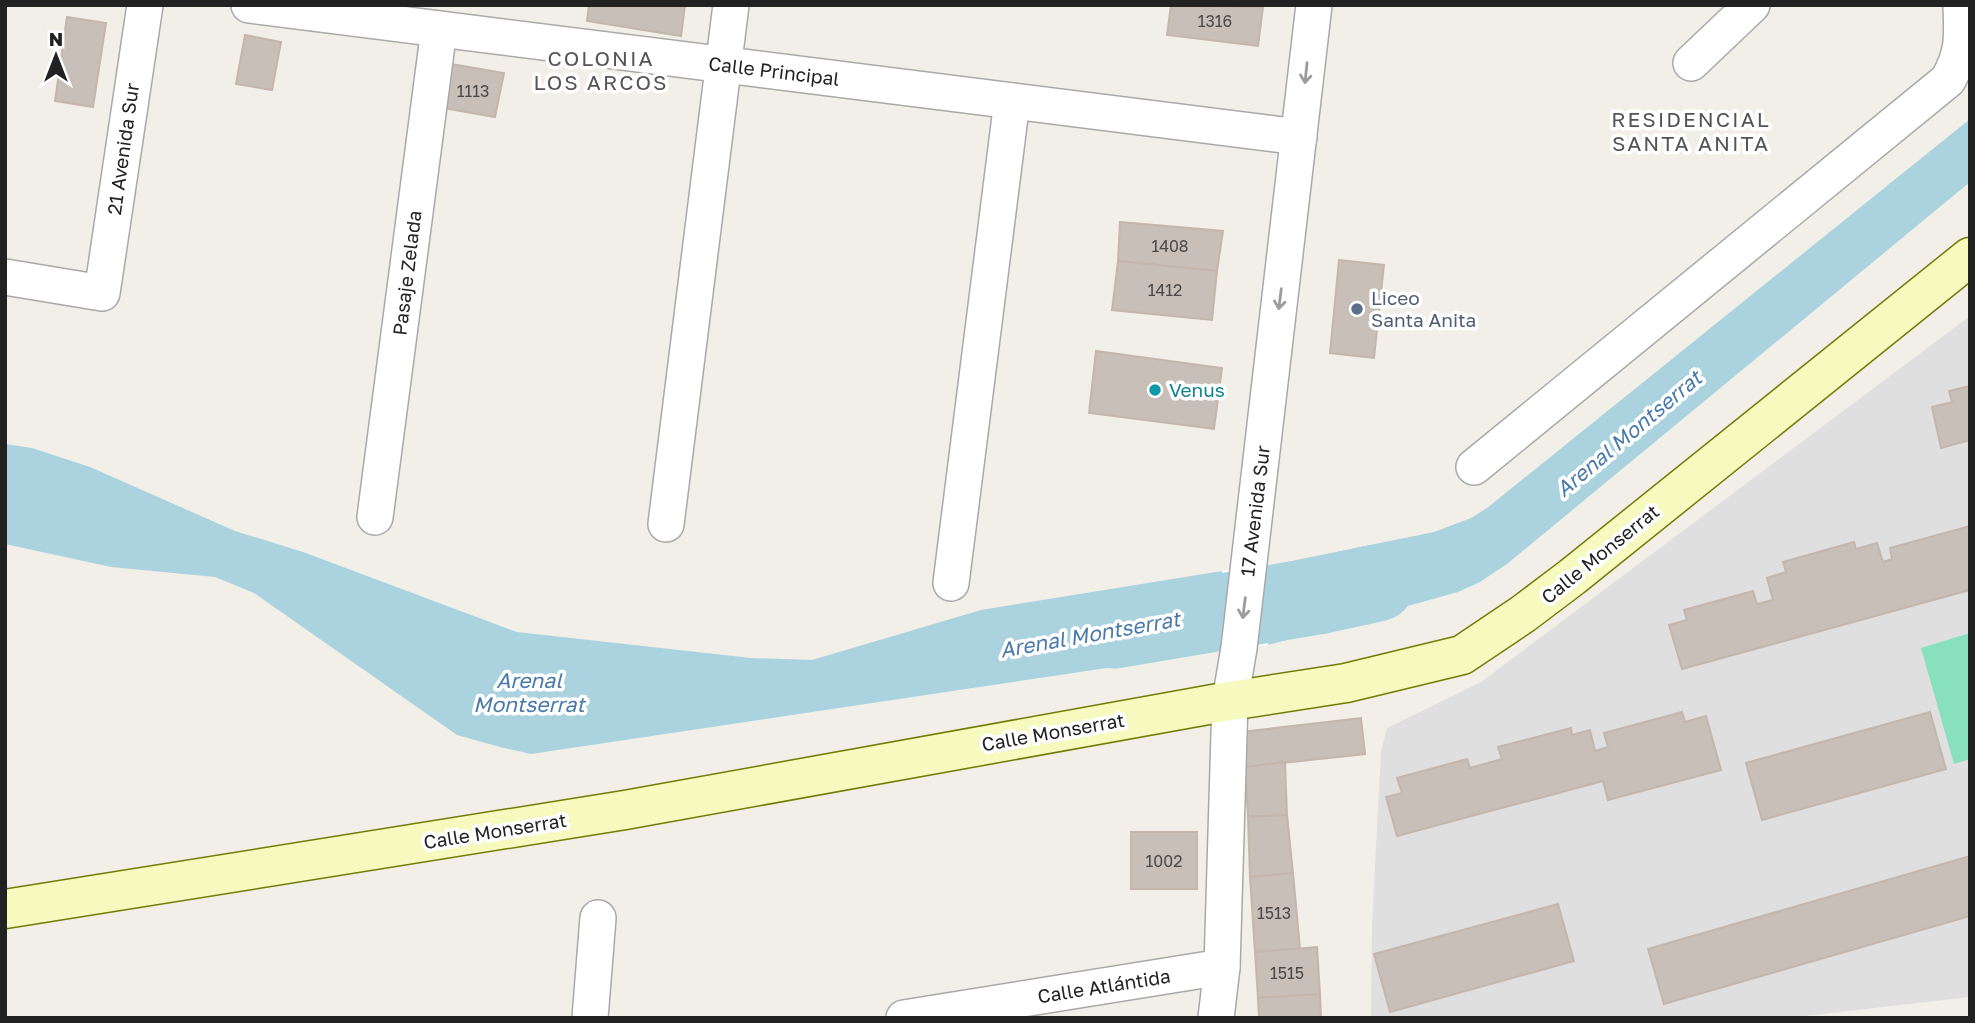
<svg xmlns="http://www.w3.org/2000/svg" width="1975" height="1023" font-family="'Golos Text',sans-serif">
	<rect width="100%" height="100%" fill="#f2efe9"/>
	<!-- residential -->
	<polygon fill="#e0dfdf" points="1970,316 1970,997 1788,1018 1371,1018 1372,925 1381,751 1387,728 1481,682"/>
	<!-- pitch -->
	<polygon fill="#88e0be" points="1970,633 1970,759 1954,764 1921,648"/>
	<!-- water -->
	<g fill="#aad3df">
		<polygon points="1970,119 1970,182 1507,564 1480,582 1458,592 1268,645 1277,564 1434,532 1471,518 1487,508"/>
		<polygon points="5,444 32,448 90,467 235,531 303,552 517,632 751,658 812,660 981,610 1222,571 1214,652 531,754 500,747 457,735 254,593 215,577 111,567 5,544"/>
	</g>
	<!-- pier -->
	<polygon fill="#fff" points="1277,564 1268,645 1214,652 1222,571"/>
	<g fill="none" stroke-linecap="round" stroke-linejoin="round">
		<!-- river -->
		<polyline stroke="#aad3df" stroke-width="77" points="1114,630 1317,596 1377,583"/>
	</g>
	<!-- building -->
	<g fill="#c7bfb8" stroke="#c4b6ab" stroke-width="2">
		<polygon points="589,5 685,5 681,36 587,21"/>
		<polygon points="1171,5 1263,7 1258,46 1167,35"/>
		<polygon points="67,17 106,23 93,107 55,101"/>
		<polygon points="245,35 281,42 272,90 236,84"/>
		<polygon points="451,64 504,73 495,117 443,108"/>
		<polygon points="1120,222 1223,231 1217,271 1118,261"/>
		<polygon points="1339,260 1384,265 1374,358 1330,353"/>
		<polygon points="1118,261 1217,271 1212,320 1112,310"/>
		<polygon points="1096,351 1222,368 1214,429 1089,413"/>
		<polygon points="1970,386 1970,440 1941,448 1932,407 1952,402 1949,391"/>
		<polygon points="1970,526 1970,590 1682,669 1669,625 1687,620 1684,610 1753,591 1757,604 1773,600 1767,578 1786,572 1783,562 1854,542 1856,549 1877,543 1883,562 1892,559 1890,548"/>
		<polygon points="1682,712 1685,722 1706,716 1721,770 1608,800 1603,781 1397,836 1386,797 1402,793 1397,778 1467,759 1470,768 1502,759 1498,747 1571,728 1572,735 1590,730 1595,751 1608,747 1604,733"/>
		<polygon points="1930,712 1946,769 1762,820 1746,763"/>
		<polygon points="1361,718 1365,754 1245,767 1241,732"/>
		<polygon points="1285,762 1287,815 1248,817 1245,767"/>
		<polygon points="1287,815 1293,873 1250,877 1248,817"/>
		<rect x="1131" y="832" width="66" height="57"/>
		<polygon points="1970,856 1970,916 1664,1004 1648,949"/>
		<polygon points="1293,873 1300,949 1255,952 1250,877"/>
		<polygon points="1558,904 1574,961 1390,1012 1374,954"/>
		<polygon points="1317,947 1320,994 1258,998 1255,952"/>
		<polygon points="1320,994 1321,1018 1259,1018 1258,998"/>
	</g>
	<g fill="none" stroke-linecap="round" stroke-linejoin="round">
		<!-- street casing -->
		<g stroke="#a9a9a9" stroke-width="38">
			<g id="street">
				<polyline points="249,5 1299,137"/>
				<polyline points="1691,63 1752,5"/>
				<polyline points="5,277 102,293 145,5"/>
				<path d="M1474 467 1948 80C1964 51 1962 37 1961 5"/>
				<polyline points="375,517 439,29"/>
				<polyline points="666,524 731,5"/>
				<polyline points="951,583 1012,101"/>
				<polyline points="590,1018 598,918"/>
				<polyline points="904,1018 1222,967"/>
				<polyline points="1216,1018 1222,967 1230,701 1239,648 1314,5"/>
			</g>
		</g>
		<!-- secondary casing -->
		<g stroke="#707d05" stroke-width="41">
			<polyline id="secondary" points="5,909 625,810 1230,701 1346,683 1462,655 1523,614 1572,577 1970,257"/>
		</g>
		<!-- street -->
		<use href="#street" stroke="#fff" stroke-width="35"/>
		<!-- secondary -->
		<use href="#secondary" stroke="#f7fabf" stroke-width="38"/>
	</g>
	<!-- one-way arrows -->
	<defs><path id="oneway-shaft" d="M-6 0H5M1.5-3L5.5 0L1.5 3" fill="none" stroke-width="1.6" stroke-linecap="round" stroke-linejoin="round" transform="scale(1.75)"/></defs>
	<g stroke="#9c9c9c">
		<use href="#oneway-shaft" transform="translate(1306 73) rotate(96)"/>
		<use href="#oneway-shaft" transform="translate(1280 299) rotate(97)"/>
		<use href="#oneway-shaft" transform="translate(1244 608) rotate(97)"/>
	</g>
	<!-- markers -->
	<circle fill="#5c6f8a" stroke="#fff" stroke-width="2.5" cx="1357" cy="309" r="7"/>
	<circle fill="#0f9aa8" stroke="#fff" stroke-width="2.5" cx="1155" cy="390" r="7"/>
	<g text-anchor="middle" stroke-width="7" stroke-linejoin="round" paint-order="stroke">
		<!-- number labels -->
		<g font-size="16" fill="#4b4948">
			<text x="1215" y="27">1316</text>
			<text x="473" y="97">1113</text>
			<text x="1170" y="252">1408</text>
			<text x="1165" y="296">1412</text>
			<text x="1164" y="867">1002</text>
			<text x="1274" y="919">1513</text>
			<text x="1287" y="979">1515</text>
		</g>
		<!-- street labels -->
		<g font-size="19" fill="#222" stroke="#fff">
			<text transform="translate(774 71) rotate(7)" y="7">Calle Principal</text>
			<text transform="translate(123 149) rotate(-82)" y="7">21 Avenida Sur</text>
			<text transform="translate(407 273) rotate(-83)" y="7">Pasaje Zelada</text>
			<text transform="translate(1255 511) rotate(-83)" y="7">17 Avenida Sur</text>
			<text transform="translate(1600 554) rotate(-39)" y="7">Calle Monserrat</text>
			<text transform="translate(1053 732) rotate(-10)" y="7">Calle Monserrat</text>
			<text transform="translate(495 831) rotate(-9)" y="7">Calle Monserrat</text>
			<text transform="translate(1104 986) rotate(-9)" y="7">Calle Atlántida</text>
		</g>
		<!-- service labels -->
		<g font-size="19" fill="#4e5e75" stroke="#fff" text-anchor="start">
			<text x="1371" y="305">Liceo<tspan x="1371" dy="22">Santa Anita</tspan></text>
		</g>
		<!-- culture labels -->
		<g font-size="19" fill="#0d838f" stroke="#fff" text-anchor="start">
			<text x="1169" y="397">Venus</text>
		</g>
		<!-- neighbourhood labels -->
		<g font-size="21" letter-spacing="2" fill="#555" stroke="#fff">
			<text x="601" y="66">COLONIA<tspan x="601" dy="24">LOS ARCOS</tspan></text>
			<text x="1691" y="127">RESIDENCIAL<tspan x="1691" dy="24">SANTA ANITA</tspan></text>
		</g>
		<!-- water labels -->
		<g font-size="21" font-style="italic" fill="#4a7aab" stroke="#fff">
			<text transform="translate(1629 434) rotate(-40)" y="7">Arenal Montserrat</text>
			<text transform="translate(1090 635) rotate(-10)" y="7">Arenal Montserrat</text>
			<text x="529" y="688">Arenal<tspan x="529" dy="24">Montserrat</tspan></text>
		</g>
	</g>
	<!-- border -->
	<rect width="1975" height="1023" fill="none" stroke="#222222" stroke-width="14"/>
	<!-- north arrow -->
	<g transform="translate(56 56)" stroke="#ffffff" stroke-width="5" paint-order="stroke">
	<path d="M0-5L12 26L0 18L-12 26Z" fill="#222222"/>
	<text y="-10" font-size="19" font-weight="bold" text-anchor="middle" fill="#222222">N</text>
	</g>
</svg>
